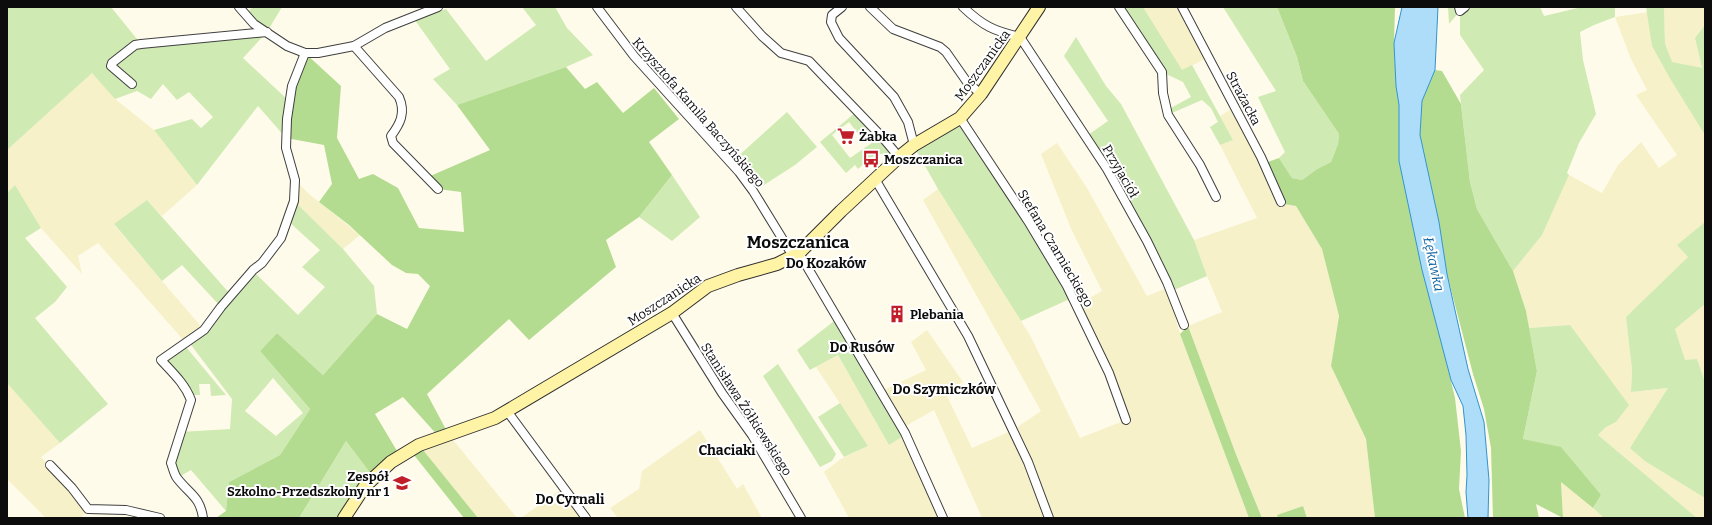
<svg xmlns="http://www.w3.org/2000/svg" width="1712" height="525" font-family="Bitter,serif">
	<rect width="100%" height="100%" fill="#fffbea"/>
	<!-- farmland -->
	<g fill="#f6f1c9">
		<polygon points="1143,7 1178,7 1208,57 1182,71"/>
		<polygon points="1664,7 1705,7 1705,25 1695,38 1702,69 1704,131 1705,135 1705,222 1677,245 1688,257 1626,317 1632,370 1631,392 1669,388 1700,495 1705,498 1705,518 1697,518 1598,435 1606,427 1616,422 1570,325 1529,328 1526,311 1513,271 1542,235 1569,175 1602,193 1618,165 1641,142 1659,168 1677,155 1636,95 1647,90 1631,59 1615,17 1648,12 1652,46 1665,44"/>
		<polygon points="93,72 115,99 154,130 197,185 162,216 147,200 114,225 204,330 186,343 98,243 78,256 82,274 41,228 15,185 7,193 7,150"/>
		<polygon points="1235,107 1284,204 1296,206 1322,249 1339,316 1331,366 1366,439 1375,518 1307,518 1303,506 1277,515 1278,518 1262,518 1237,457 1188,326 1222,312 1207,276 1194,240 1257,218 1220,145 1233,140 1220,116"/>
		<polygon points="1057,143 1087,188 1147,296 1167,288 1180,334 1249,518 982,518 934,410 904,427 881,391 926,370 911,342 927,330 963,382 945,392 972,448 1013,430 1041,411 923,200 938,189 1031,337 1080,438 1126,420 1077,305 1102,291 1072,231 1041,154"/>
		<polygon points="295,180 309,194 360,235 343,249 294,202"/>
		<polygon points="1705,304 1705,382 1697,359 1685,361 1675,329"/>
		<polygon points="838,355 889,445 905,435 939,518 849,518 824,472 841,459 868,446 816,367"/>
		<polygon points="7,383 60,443 41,457 88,509 81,518 46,518 7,479"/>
		<polygon points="700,430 737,489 743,484 762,518 618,518 610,508 639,489 642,471"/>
		<polygon points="449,435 517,518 478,518 419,445"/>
		<polygon points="1561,482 1593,508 1604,518 1563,518"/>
		<polygon points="563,488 586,518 521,518"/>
	</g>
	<!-- green -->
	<g fill="#d0eab3" fill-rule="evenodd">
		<polygon points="7,7 111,7 141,44 266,33 245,14 253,7 282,7 267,32 243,58 289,101 286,138 258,106 197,185 154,130 192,119 201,128 213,117 189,92 177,100 163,84 151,99 137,91 115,99 92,73 7,150"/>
		<polygon points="522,7 555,7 567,28 593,55 566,67 457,105 433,79 450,69 414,19 446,9 486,61 536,25"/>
		<polygon points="1119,7 1143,7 1182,70 1192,65 1233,140 1220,145 1210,127 1218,122 1211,108 1202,100 1172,113 1169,109 1191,97 1183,82 1164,73"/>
		<polygon points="1223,7 1277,7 1297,57 1303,81 1339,134 1338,144 1331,162 1317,169 1302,180 1292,178 1279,158 1285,152 1258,97 1276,91"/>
		<polygon points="1448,7 1540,7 1544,16 1582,7 1615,7 1615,17 1594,25 1580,32 1583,60 1596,114 1579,143 1567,173 1569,175 1542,235 1513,271 1477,209 1470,182 1460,95 1484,70 1460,35 1460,11 1449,24"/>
		<polygon points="1646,7 1664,7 1665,44 1672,62 1702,68 1695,38 1705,25 1705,135 1671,80 1652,46"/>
		<polygon points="1076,37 1106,86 1121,104 1194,240 1207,276 1174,290 1132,208 1088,135 1108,121 1064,56"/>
		<polygon points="787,112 817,147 795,165 756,190 735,159"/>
		<path d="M855 113 869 130 860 136 849 122 832 135 850 158 876 140C884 141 890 149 893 157L890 159 885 154H876L858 169 855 165 846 173 820 142Z"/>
		<polygon points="958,126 961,126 1072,298 1021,321 938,189 916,150"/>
		<polygon points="672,175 700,217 672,241 639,217"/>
		<polygon points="15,185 41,228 25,238 67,287 55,302 35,318 108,404 60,443 7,383 7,193"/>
		<path d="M147 200 231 295 254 272 298 315 325 287 302 267 320 250 288 221 294 201 343 249 374 286 377 314 323 375 277 333 260 351 310 409 280 455 229 482 226 511 191 470 177 478 171 463 180 432 230 429 232 399 188 341 221 307 182 265 162 281 114 224ZM273 378 303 413 276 436 245 411Z"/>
		<polygon points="1705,222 1705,304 1675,329 1685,360 1697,359 1705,382 1705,498 1645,461 1630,448 1668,388 1631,392 1632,370 1626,317 1688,257 1677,245"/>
		<polygon points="838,318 905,435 889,445 838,355 810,370 797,350"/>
		<polygon points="1570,325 1629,405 1616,422 1606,427 1598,435 1697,518 1604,518 1593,508 1601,495 1523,439 1537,371 1529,328"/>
		<polygon points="186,347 226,395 211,396 210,384 199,384 200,395 192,395 166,361 169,357"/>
		<polygon points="778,364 836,454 832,461 820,467 763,376"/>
		<polygon points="840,403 868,446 844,457 818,417"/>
		<polygon points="346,441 374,478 344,518 299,518"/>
	</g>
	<!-- forest -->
	<g fill="#b4dc91">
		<polygon points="1277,7 1395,7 1394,43 1396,86 1399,105 1399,161 1455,398 1461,451 1459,489 1465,518 1375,518 1366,439 1331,366 1339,316 1322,249 1296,206 1284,204 1265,163 1279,158 1292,178 1302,180 1317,169 1331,162 1338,144 1339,134 1303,81 1297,57"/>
		<polygon points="305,53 341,86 337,138 359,179 373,174 398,188 419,228 464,232 461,192 438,189 428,177 490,150 457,105 566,67 585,89 597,82 623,113 654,88 679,119 649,142 672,175 639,217 606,240 616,267 529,340 509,319 427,394 449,435 440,438 403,397 375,414 400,456 374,478 346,441 299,518 216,518 226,511 229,482 280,455 310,409 260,351 277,333 323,375 377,314 407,329 430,286 418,274 406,273 392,265 349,225 319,202 332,184 324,145 286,138 287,119"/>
		<polygon points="1435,70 1442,71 1461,104 1470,182 1477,209 1513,271 1526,311 1537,371 1523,439 1561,447 1601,495 1593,508 1561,482 1563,518 1536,504 1539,518 1493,518 1491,448 1484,409 1473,374 1447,274 1439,222 1420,135 1422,101"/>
		<polygon points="1188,326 1237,457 1262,518 1249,518 1180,334"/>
		<polygon points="419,445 478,518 464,518 410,450"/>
		<polygon points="1303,506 1307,518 1278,518 1277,515"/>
	</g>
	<!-- water -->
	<polygon fill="#adddf8" stroke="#3194d2" points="1402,7 1438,7 1435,70 1422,101 1420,135 1439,222 1447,274 1468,369 1484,422 1489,480 1488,518 1468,518 1466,492 1467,475 1466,435 1463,406 1451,380 1422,270 1399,161 1399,105 1396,86 1394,43"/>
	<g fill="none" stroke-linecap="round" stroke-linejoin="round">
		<!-- street casing -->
		<g stroke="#3f3f3f" stroke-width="10">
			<g id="street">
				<polyline points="239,7 254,24 287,46 305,53 318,53 354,46 385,28 438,7"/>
				<polyline points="597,7 634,56 739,172 753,191 793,256"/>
				<polyline points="736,7 762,36 781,53 809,61 883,138 899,157"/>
				<polyline points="842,7 832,15 831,22 839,38 894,97 908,122 914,145"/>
				<polyline points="870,7 893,29 940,47 946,52 967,82 981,94"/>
				<path d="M963 7C983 26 994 31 1020 37L1107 169 1147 241 1167 282 1184 325"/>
				<polyline points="1119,7 1162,72 1163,93 1168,115 1200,165 1216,197"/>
				<polyline points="1182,7 1261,157 1281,202"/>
				<polyline points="1459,7 1460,11 1465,7"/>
				<path d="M354 46 399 97C406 113 400 124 391 136L393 143 438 189"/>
				<polyline points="132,84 111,66 112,63 135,45 141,44 267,32"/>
				<polyline points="960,118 1028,221 1067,286 1109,373 1126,420"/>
				<polyline points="875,179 968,336 1028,462 1049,518"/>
				<polyline points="799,253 905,433 943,518"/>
				<polyline points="672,313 722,393 752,435 801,518"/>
				<polyline points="507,411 586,518"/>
				<polyline points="50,465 72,488 88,509 126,510 160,518"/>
				<path d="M203 518C200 496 189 494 177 478 174 474 173 468 171 463L191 400C185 384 173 373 161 360L204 330 221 307 253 270 262 263 281 238 294 201 295 180 286 148 287 119 292 86 305 53"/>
			</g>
		</g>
		<!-- secondary casing -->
		<g stroke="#2e2e2e" stroke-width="14">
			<polyline id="secondary" points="344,518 365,486 391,462 419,445 495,418 672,313 708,286 738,275 777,264 799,253 841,211 899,157 914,145 960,118 981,94 1039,7"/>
		</g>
		<!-- street -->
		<use href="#street" stroke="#fff" stroke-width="8"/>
		<!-- secondary -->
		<use href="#secondary" stroke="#fff4a5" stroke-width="12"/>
	</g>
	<!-- icons -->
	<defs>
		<g id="supermarket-bare" transform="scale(1.38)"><path d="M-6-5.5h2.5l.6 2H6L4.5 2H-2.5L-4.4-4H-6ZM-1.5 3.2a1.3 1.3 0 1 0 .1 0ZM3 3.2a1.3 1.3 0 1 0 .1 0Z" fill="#c01f29" stroke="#fff" stroke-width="2.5" paint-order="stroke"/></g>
		<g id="bus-bare" transform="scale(1.38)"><path d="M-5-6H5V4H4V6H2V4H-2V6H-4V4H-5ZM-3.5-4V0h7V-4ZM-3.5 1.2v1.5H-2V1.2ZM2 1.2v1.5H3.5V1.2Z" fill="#c01f29" stroke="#fff" stroke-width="2.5" paint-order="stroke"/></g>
		<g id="building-bare" transform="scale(1.38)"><path d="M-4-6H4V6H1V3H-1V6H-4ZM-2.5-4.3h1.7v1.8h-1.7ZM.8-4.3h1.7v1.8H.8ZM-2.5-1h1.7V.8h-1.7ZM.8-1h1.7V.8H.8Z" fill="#c01f29" stroke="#fff" stroke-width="2.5" paint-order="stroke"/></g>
		<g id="school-bare" transform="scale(1.38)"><path d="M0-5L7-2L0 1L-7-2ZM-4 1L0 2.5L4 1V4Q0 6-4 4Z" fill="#c01f29" stroke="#fff" stroke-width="2.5" paint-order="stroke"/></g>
	</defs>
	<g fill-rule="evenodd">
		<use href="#supermarket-bare" x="846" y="136"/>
		<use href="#bus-bare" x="871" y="159"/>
		<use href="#building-bare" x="897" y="314"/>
		<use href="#school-bare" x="402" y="483"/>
	</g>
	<g text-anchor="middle" stroke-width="4" stroke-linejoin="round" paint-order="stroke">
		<!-- street labels -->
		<g font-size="13" fill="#0c0c0c" stroke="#fff">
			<text transform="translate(982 65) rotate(-54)" y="5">Moszczanicka</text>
			<text transform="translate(1244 98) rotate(62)" y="5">Strażacka</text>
			<text transform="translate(699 112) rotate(49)" y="5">Krzysztofa Kamila Baczyńskiego</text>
			<text transform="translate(1121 171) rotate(60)" y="5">Przyjaciół</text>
			<text transform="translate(1056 248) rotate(59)" y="5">Stefana Czarnieckiego</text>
			<text transform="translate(664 299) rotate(-33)" y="5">Moszczanicka</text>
			<text transform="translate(747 409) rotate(57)" y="5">Stanisława Żółkiewskiego</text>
		</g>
		<!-- poi labels -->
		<g font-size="13" font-weight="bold" fill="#0c0c0c" stroke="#fff" text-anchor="start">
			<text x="859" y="141">Żabka</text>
			<text x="884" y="164">Moszczanica</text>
			<text x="910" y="319">Plebania</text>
			<text x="389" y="481" text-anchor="end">Zespół<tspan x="389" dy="15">Szkolno-Przedszkolny nr 1</tspan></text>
		</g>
		<!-- neighbourhood labels -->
		<g font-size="14" font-weight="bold" fill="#0c0c0c" stroke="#fff">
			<text x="826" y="268">Do Kozaków</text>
			<text x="862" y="352">Do Rusów</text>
			<text x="944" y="394">Do Szymiczków</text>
			<text x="727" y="455">Chaciaki</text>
			<text x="570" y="504">Do Cyrnali</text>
		</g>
		<!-- water labels -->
		<g font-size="14" font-style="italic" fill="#1164a1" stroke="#fff">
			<text transform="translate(1434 264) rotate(78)" y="5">Łękawka</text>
		</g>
		<!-- district labels -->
		<g font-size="17" font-weight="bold" fill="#0c0c0c" stroke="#fff">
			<text x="798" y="248">Moszczanica</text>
		</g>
	</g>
	<!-- border -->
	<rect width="1712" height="525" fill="none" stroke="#0c0c0c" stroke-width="16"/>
</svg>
